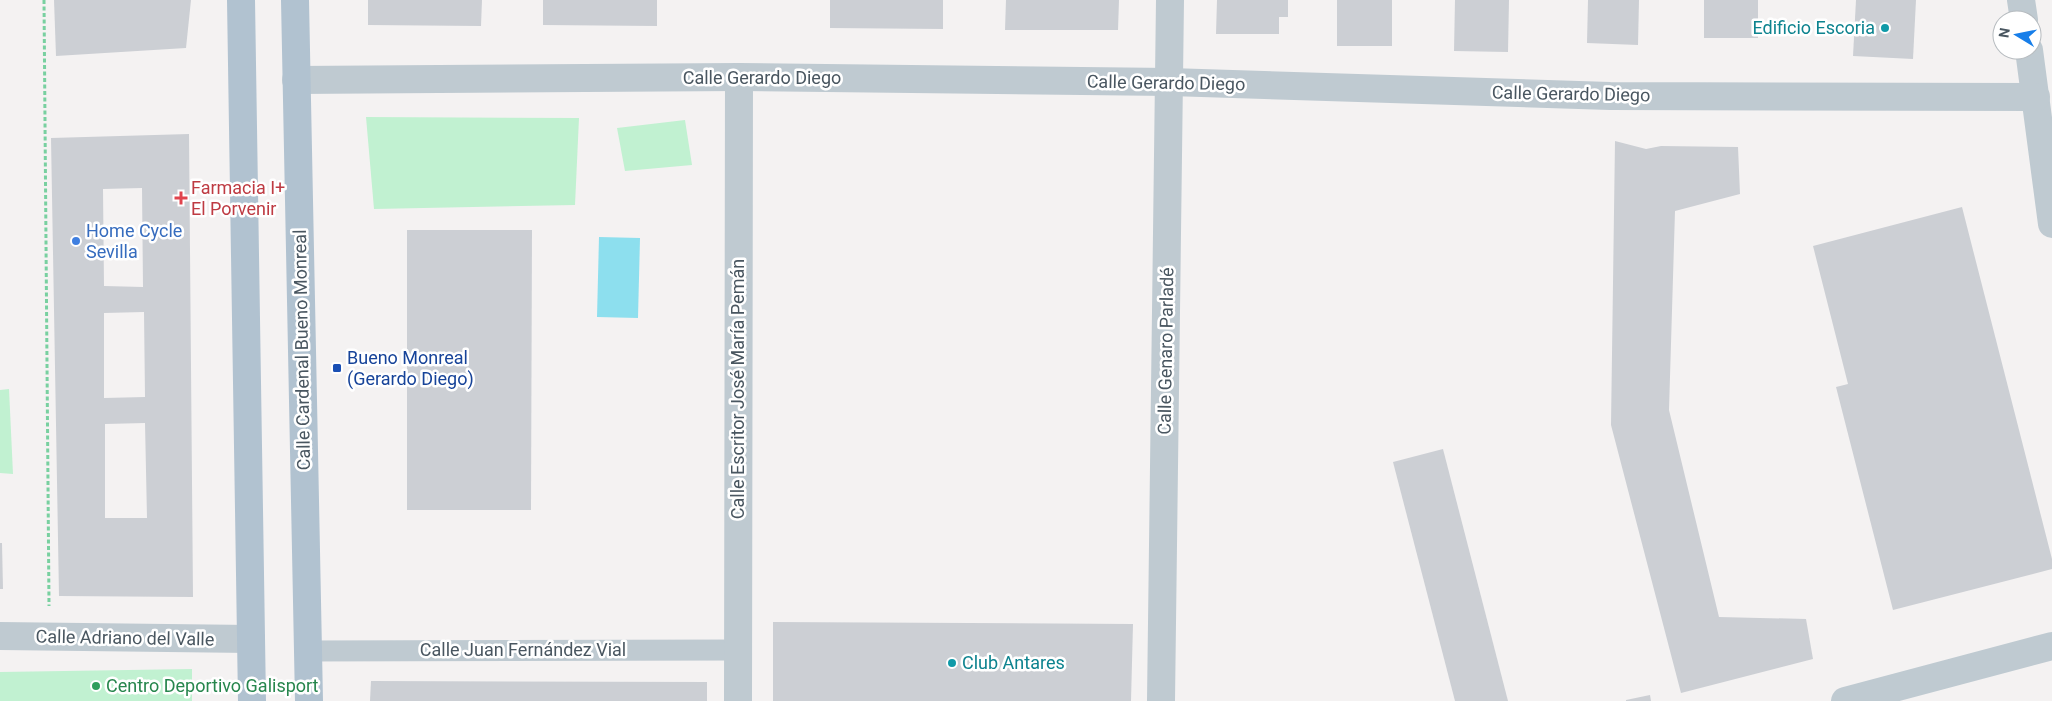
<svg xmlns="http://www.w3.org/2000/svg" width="2052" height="701" font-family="Roboto,sans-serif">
	<rect width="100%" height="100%" fill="#f4f2f2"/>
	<!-- green -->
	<g fill="#c1f1d1">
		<polygon points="366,117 579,118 575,205 374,209"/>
		<polygon points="685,120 692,165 625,171 617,128"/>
		<polygon points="9,389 13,474 0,473 0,390"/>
		<polygon points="192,669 192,701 0,701 0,672"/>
	</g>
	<!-- water -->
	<polygon fill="#8ddfee" points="599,237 640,238 638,318 597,317"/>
	<!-- building -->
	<g fill="#cccfd4" fill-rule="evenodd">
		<polygon points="54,0 191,0 186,48 56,56"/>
		<polygon points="368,0 482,0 481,26 368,25"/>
		<polygon points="543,0 657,0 657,26 543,25"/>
		<polygon points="830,0 943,0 943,29 830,28"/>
		<polygon points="1006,0 1119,0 1118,30 1005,30"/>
		<polygon points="1217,0 1288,0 1288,17 1279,17 1279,34 1216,34"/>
		<rect x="1337" y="0" width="55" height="46"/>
		<polygon points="1455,0 1509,0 1508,52 1454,51"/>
		<polygon points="1588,0 1639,0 1638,45 1587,43"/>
		<rect x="1704" y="0" width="54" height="38"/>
		<polygon points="1856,0 1916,0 1913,59 1853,56"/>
		<path d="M189 134 193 597 59 596 51 138ZM142 188 143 287 104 286 103 189ZM144 312 145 397 104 398V313ZM145 423 147 518H105V424Z"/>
		<polygon points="1615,141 1646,149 1661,146 1738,147 1740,194 1675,211 1669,410 1719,617 1806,619 1813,659 1681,693 1611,425"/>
		<polygon points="1962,207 2052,559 2052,569 1893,610 1836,387 1848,384 1813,246"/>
		<polygon points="407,230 532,230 531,510 407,510"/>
		<polygon points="1443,449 1508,701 1455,701 1393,462"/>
		<polygon points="0,543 2,543 3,589 0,589"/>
		<polygon points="773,622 1133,624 1131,701 773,701"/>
		<polygon points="371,681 707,682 707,701 370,701"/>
		<polygon points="1650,695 1651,701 1626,701 1626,700"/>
	</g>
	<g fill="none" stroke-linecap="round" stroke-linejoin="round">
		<!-- path -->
		<polyline stroke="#78d0a0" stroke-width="3" stroke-dasharray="4 2.5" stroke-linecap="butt" points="44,0 49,606"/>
		<!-- pedestrian -->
		<polyline stroke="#bfcad1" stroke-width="21" points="308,651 738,650"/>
		<!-- minor -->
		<g stroke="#bfcad1" stroke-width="28">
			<polyline points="2021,0 2024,20"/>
			<polyline points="2029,50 2052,224"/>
			<polyline points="296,80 739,77 1170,82 1610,96 2036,97"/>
			<polyline points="0,636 251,639"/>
			<polyline points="738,701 739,77"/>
			<polyline points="1161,701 1170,0"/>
			<polyline points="1845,701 2052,646"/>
		</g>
		<!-- primary -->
		<g stroke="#b1c2d0" stroke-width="28">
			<polyline points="241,0 252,701"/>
			<polyline points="295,0 309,701"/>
		</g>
	</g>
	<!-- markers -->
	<g fill="#0f9aa8" stroke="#fff" stroke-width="2">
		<circle cx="1885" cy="28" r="5"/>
		<circle cx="952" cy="663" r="5"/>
	</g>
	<path fill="#e0444e" stroke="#fff" stroke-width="2" d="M178.5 190.5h5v5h5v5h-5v5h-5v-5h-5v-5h5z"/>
	<circle fill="#3f7fe0" stroke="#fff" stroke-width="2" cx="76" cy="241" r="5"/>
	<rect fill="#1a4fb4" stroke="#fff" stroke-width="2" x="332" y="363" width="10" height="10" rx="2.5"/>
	<circle fill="#2e9e5b" stroke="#fff" stroke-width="2" cx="96" cy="686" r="5"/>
	<g text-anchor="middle" stroke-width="5" stroke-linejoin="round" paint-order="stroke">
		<!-- culture labels -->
		<g font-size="18" fill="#0d838f" stroke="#fff" text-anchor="end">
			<text x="1875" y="34">Edificio Escoria</text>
			<text x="962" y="669" text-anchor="start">Club Antares</text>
		</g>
		<!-- street labels -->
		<g font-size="18" fill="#495660" stroke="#fff">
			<text x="762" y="84">Calle Gerardo Diego</text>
			<text transform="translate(1166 83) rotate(1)" y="6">Calle Gerardo Diego</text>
			<text transform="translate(1571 94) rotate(1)" y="6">Calle Gerardo Diego</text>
			<text transform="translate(302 350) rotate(-91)" y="6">Calle Cardenal Bueno Monreal</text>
			<text transform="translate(1166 351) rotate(-89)" y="6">Calle Genaro Parladé</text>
			<text transform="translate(738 389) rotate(-90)" y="6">Calle Escritor José María Pemán</text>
			<text transform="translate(125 638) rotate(1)" y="6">Calle Adriano del Valle</text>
			<text x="523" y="656">Calle Juan Fernández Vial</text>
		</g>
		<!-- health labels -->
		<g font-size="18" fill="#be3a42" stroke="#fff" text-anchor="start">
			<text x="191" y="194">Farmacia I+<tspan x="191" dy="21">El Porvenir</tspan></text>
		</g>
		<!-- shop labels -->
		<g font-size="18" fill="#366cbe" stroke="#fff" text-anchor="start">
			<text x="86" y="237">Home Cycle<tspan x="86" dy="21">Sevilla</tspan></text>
		</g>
		<!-- transit labels -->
		<g font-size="18" fill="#164399" stroke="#fff" text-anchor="start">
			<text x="347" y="364">Bueno Monreal<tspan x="347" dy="21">(Gerardo Diego)</tspan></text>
		</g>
		<!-- leisure labels -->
		<g font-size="18" fill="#27864d" stroke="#fff" text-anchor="start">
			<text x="106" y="692">Centro Deportivo Galisport</text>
		</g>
	</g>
	<!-- north arrow -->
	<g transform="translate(2017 35) rotate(280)"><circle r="24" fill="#ffffff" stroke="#b6bbbf"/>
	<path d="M0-4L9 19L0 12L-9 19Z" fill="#177ee9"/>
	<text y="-8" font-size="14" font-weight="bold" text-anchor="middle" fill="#495660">N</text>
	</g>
</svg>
